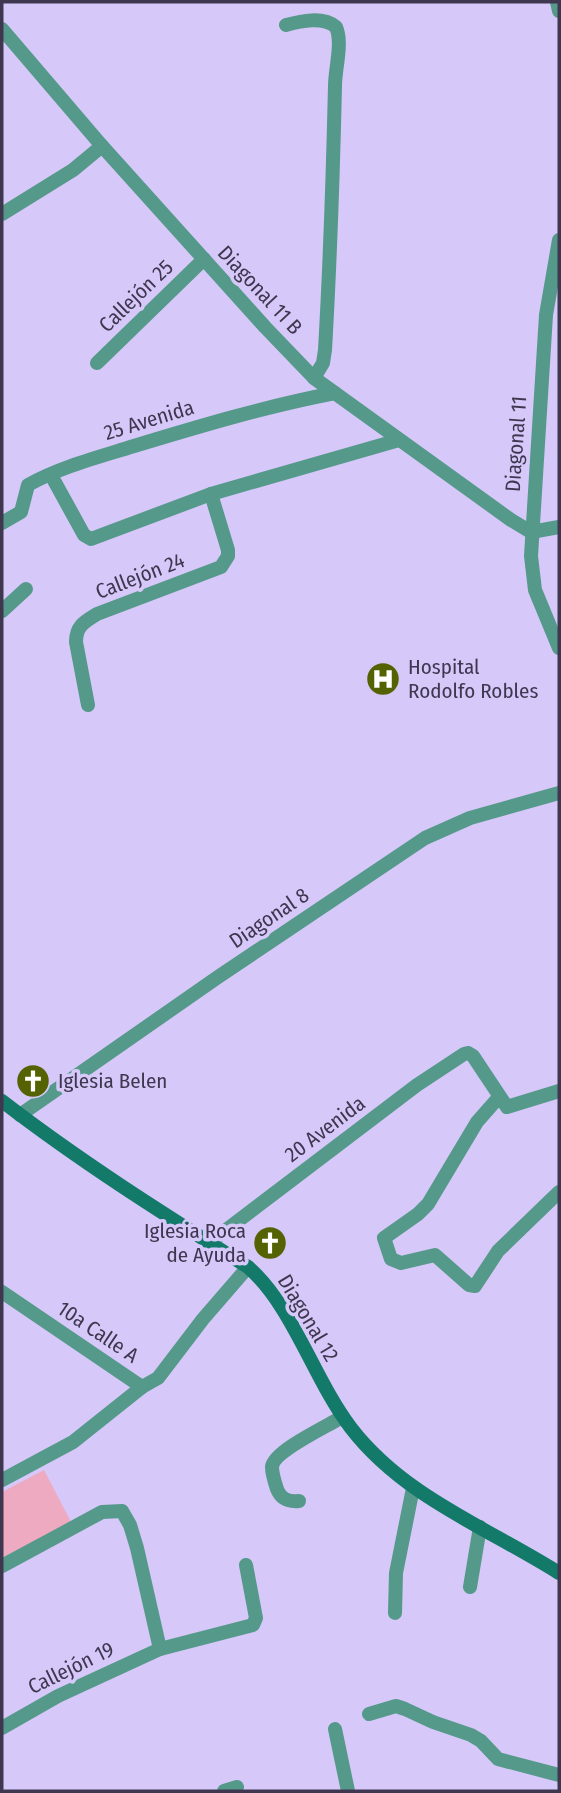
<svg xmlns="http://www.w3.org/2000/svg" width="561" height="1793" font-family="'Fira Sans Condensed',sans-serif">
	<rect width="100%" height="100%" fill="#d6c8f8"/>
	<!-- green -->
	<polygon fill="#eeaac0" points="44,1470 71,1522 2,1558 2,1492"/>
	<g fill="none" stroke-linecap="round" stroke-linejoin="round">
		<!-- minor -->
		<g stroke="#54998a" stroke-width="14">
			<path d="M286 25C301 21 323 16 336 27 343 43 335 68 335 86 333 174 330 262 325 350L323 363 314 378"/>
			<polyline points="2,29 102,146 265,327 314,378 511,520 531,532 559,527"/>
			<polyline points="2,214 73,170 102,146"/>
			<polyline points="97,363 204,259"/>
			<polyline points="51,475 84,535 91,539 211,494 399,440"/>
			<path d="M2 523 21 512 28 485C60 467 99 457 134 446 200 426 267 406 335 393"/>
			<polyline points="2,611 26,589"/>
			<path d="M88 705 76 642C76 626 84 622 97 614L221 567 228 556V550L211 494"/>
			<polyline points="499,1097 477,1122 428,1204 418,1214 384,1238 391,1259 401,1263 435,1255 469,1285 475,1286 498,1251 559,1192"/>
			<polyline points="20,1115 218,977 425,838 470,818 559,793"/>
			<polyline points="209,1243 417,1085 464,1054 468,1053 473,1056 507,1107 559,1091"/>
			<polyline points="2,1292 142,1387"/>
			<polyline points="2,1480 73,1442 142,1387 158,1378 203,1319 248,1267"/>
			<path d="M299 1501C288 1502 281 1499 277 1489 275 1483 272 1473 272 1467 273 1451 328 1426 342 1417"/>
			<polyline points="2,1566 102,1512 122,1511 130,1525 137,1548 160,1649"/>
			<polyline points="470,1587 480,1527"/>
			<polyline points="395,1613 396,1573 413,1488"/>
			<polyline points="369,1714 396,1706 405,1709 433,1722 471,1735 481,1741 498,1759 559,1775"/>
			<polyline points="2,1728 58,1696 160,1649 253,1625 256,1618 246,1565"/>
			<polyline points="335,1729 348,1791"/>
			<polyline points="224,1791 237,1787"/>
		</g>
		<!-- tertiary -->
		<g stroke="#54998a" stroke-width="14">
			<polyline points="557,2 559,11"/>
			<polyline points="559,240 546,315 531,556 535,590 559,648"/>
		</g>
		<!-- secondary -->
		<path stroke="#137969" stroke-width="14" d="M2 1101C81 1162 164 1214 248 1267 293 1306 314 1380 351 1428 404 1497 488 1528 559 1573"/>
	</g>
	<!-- icons -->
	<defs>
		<g id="hospital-disc" transform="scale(1.75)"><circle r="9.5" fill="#556202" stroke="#d6c8f8"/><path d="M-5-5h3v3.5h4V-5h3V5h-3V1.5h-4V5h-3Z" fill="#fff"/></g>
		<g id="church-disc" transform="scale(1.75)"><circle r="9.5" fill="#556202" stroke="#d6c8f8"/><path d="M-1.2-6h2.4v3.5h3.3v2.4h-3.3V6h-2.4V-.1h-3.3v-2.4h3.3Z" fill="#fff"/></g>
	</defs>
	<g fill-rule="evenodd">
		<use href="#hospital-disc" x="383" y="679"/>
		<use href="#church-disc" x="33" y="1081"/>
		<use href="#church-disc" x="270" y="1243"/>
	</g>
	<g text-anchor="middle" stroke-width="7" stroke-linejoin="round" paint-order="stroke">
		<!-- street labels -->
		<g font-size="21" fill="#3f3750" stroke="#d6c8f8">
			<text transform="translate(260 290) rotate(47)" y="7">Diagonal 11 B</text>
			<text transform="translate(136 296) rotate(-44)" y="7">Callejón 25</text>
			<text transform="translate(149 420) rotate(-17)" y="7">25 Avenida</text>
			<text transform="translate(516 444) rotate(-86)" y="7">Diagonal 11</text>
			<text transform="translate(140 576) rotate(-21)" y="7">Callejón 24</text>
			<text transform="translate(269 918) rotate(-34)" y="7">Diagonal 8</text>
			<text transform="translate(325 1129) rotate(-37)" y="7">20 Avenida</text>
			<text transform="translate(308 1318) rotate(59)" y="7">Diagonal 12</text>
			<text transform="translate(98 1332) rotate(34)" y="7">10a Calle A</text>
			<text transform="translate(71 1668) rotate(-26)" y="7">Callejón 19</text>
		</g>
		<!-- poi labels -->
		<g font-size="21" fill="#3f3750" stroke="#d6c8f8" text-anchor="start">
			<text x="408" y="674">Hospital<tspan x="408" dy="24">Rodolfo Robles</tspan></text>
			<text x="58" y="1088">Iglesia Belen</text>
			<text x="246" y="1238" text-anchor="end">Iglesia Roca<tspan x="246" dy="24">de Ayuda</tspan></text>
		</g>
	</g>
	<!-- border -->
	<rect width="561" height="1793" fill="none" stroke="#3f3750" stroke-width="7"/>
</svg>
